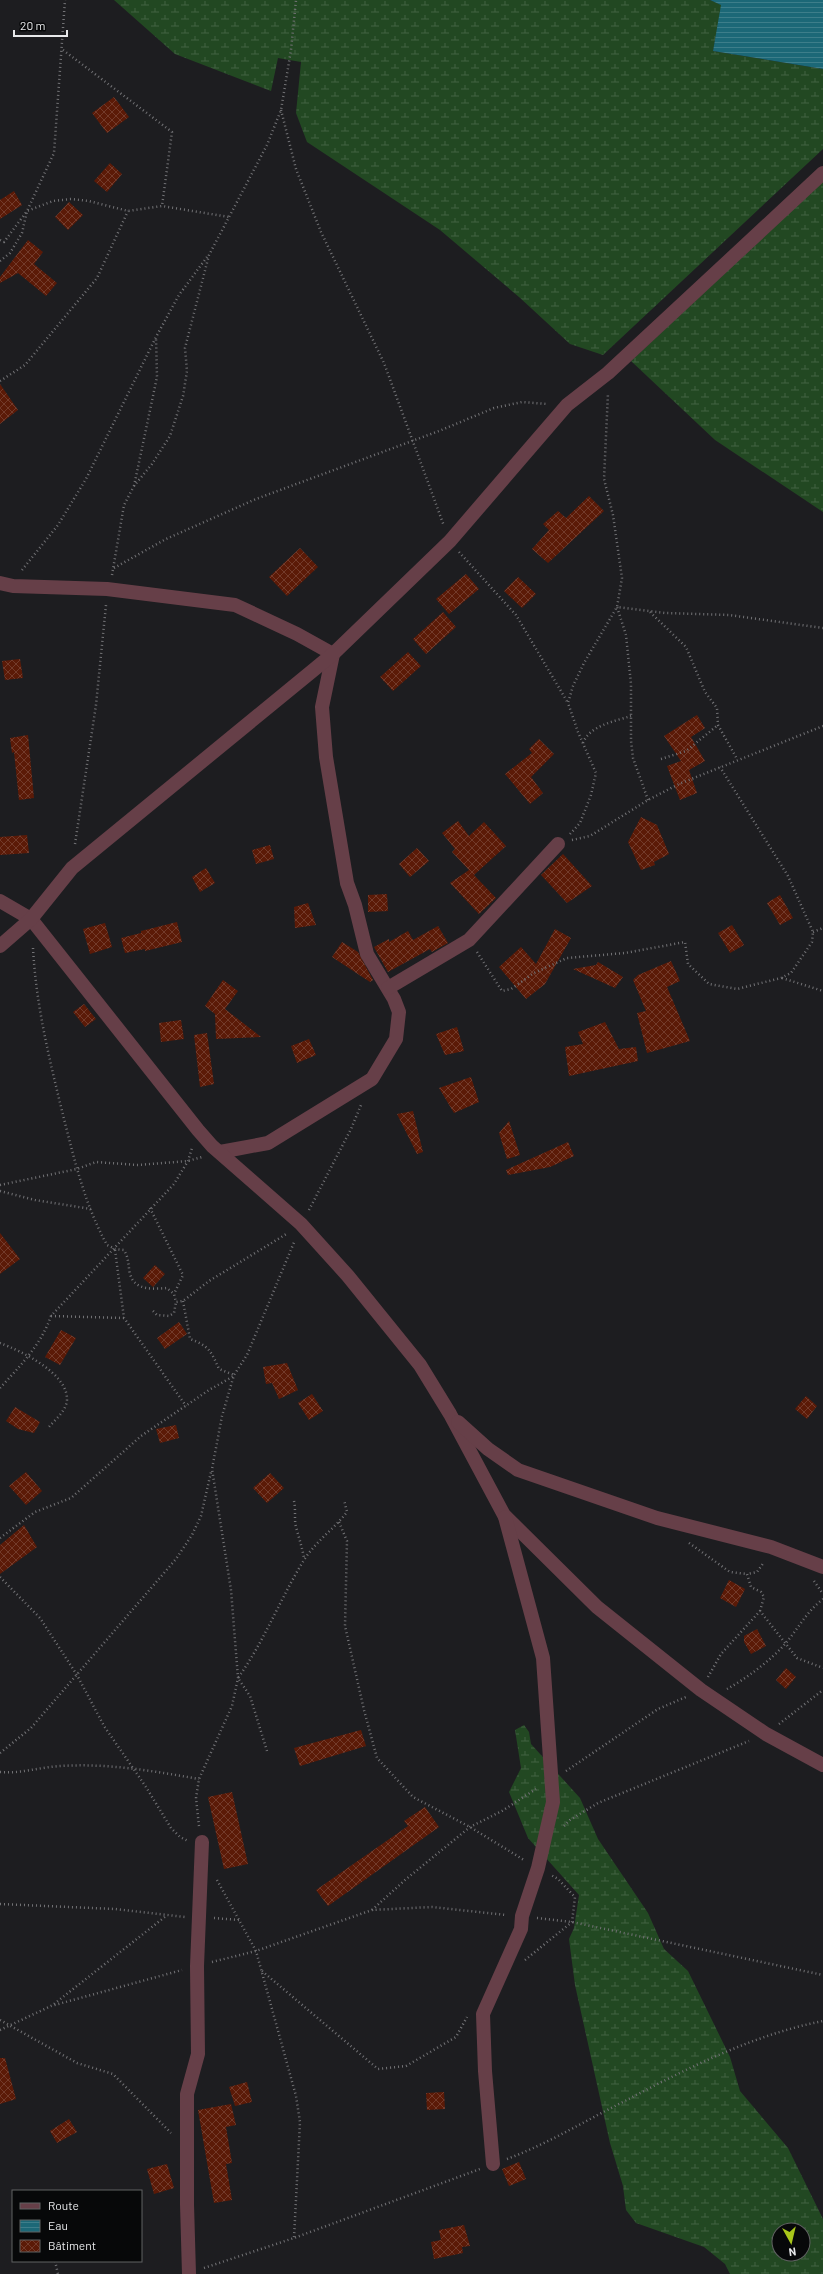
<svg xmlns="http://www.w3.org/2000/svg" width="823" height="2274" font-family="Barlow,sans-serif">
	<defs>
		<pattern id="wetland-marsh" width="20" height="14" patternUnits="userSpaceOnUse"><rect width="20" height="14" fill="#224822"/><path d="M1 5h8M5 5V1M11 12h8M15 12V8" fill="none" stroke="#426242"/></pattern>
		<pattern id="water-rules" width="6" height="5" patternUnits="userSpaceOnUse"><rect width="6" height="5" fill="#1c6877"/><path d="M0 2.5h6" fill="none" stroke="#3d7e8a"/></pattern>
		<pattern id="building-cross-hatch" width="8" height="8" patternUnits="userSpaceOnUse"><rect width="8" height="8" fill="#5b1a07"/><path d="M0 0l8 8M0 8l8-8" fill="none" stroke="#733b2b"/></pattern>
	</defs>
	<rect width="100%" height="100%" fill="#1d1d20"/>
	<!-- wetland -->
	<g fill="url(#wetland-marsh)" fill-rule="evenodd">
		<polygon points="114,0 710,0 722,5 713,51 823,69 823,149 603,355 570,344 519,297 440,230 307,142 296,113 301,62 278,58 271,91 175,54"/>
		<polygon points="823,181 823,512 715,440 631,361"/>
		<path d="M524 1725 529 1732 531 1744 580 1798 598 1839 648 1913 664 1949 688 1971 730 2057 740 2091 788 2148 823 2219V2274H730L725 2264 704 2247 636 2223 626 2210 623 2186 610 2143 575 1985 569 1939 574 1928 579 1895 528 1838 509 1792 521 1768 515 1730ZM779 2230H803V2254H779Z"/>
	</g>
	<!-- water -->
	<polygon fill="url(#water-rules)" points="710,0 823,0 823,69 713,51 721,5"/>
	<!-- building -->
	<g fill="url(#building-cross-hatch)">
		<polygon points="114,97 129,117 107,133 92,113"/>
		<polygon points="110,163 122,174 107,192 94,181"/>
		<polygon points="14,191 22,205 0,219 0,200"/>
		<polygon points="69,202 83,215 68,230 55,217"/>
		<polygon points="28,240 43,252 34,264 57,283 46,296 18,273 0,283 0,277"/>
		<polygon points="0,384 18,410 0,424"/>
		<polygon points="589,496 604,511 548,563 532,549 549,530 543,524 558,511 566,518"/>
		<polygon points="300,548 318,567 287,596 269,577"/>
		<polygon points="466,574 479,589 449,614 436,599"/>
		<polygon points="518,577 536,594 522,608 504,591"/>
		<polygon points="443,612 456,627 426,654 413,639"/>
		<polygon points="408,652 421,666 393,691 380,677"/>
		<polygon points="20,659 23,678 5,680 2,661"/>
		<polygon points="697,715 705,728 691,737 705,761 689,770 697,793 680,800 667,766 681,761 664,736"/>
		<polygon points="28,735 34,798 19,800 14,752 12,753 10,738"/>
		<polygon points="539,739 554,754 531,777 543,793 530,804 505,774 532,753 529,749"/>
		<polygon points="641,817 657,825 669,854 654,862 655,865 641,870 628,842"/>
		<polygon points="458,821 469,836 484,822 506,846 474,875 496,898 479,914 450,883 469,870 452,852 455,849 442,833"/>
		<polygon points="27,835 29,853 0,855 0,837"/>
		<polygon points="270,845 274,859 256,864 252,850"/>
		<polygon points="417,848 429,861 410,877 399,864"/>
		<polygon points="563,854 592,886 567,903 541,875"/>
		<polygon points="206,868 215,883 200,892 192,877"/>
		<polygon points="387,894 388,911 368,912 368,895"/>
		<polygon points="780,895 793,918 780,925 767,903"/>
		<polygon points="308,903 316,925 295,928 294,907"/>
		<polygon points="177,922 182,942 145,951 145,949 125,953 121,938 141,933 141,931"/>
		<polygon points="105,923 112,947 90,954 83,929"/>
		<polygon points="732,925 744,945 730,953 718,933"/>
		<polygon points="438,926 448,943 432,952 430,949 388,972 374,947 389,939 389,942 408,931 413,940"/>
		<polygon points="555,929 571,938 545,984 526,999 499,967 521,947 536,964"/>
		<polygon points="342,942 358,952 373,980 370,982 332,957"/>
		<polygon points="671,961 680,981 667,987 690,1041 647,1053 637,1013 646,1011 633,980 638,975"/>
		<polygon points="598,962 623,977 615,988 573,969 596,965"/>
		<polygon points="223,980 238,991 225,1009 261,1037 216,1039 215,1014 205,1006"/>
		<polygon points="84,1004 96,1019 85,1027 73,1012"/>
		<polygon points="181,1020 184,1039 161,1042 159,1023"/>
		<polygon points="605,1022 619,1049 636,1047 638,1061 569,1076 565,1047 583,1044 578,1032"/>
		<polygon points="457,1027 464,1051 445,1055 436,1034"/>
		<polygon points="207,1033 214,1084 200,1087 194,1035"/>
		<polygon points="309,1039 316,1055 297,1063 291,1046"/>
		<polygon points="471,1077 479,1102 454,1113 439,1088"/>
		<polygon points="413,1111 423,1152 417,1154 397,1114"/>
		<polygon points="509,1121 520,1155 507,1159 499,1133"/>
		<polygon points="568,1142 574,1156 550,1167 508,1175 506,1170"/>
		<polygon points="0,1233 20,1259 0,1274"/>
		<polygon points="155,1265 165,1274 153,1287 143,1278"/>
		<polygon points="179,1322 187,1334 165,1349 157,1338"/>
		<polygon points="61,1330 76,1338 60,1365 45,1357"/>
		<polygon points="287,1363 298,1390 279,1399 272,1383 266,1384 263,1367"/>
		<polygon points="312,1394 323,1411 309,1420 298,1403"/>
		<polygon points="806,1396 817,1406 807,1419 795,1409"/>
		<polygon points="15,1407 40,1422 34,1433 18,1429 6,1421"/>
		<polygon points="176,1425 179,1438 160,1443 156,1429"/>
		<polygon points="26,1472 42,1491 26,1505 9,1486"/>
		<polygon points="270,1473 284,1488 267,1503 253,1488"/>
		<polygon points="24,1525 37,1547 0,1574 0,1545"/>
		<polygon points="729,1580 745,1589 736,1607 720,1598"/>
		<polygon points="757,1629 766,1646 751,1654 744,1642 744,1636"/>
		<polygon points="786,1668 796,1677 786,1689 776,1680"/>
		<polygon points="361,1730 366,1746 300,1766 294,1748"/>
		<polygon points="232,1792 248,1864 224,1869 208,1797"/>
		<polygon points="425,1807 439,1827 328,1906 316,1890 408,1826 404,1821"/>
		<polygon points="0,2058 5,2058 16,2099 0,2104"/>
		<polygon points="247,2082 252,2102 235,2106 229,2087"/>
		<polygon points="444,2092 445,2109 427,2110 426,2093"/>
		<polygon points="231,2104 236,2125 226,2127 232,2163 226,2164 232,2200 214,2203 198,2110"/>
		<polygon points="69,2119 77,2132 57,2143 50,2131"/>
		<polygon points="519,2162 526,2179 509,2186 502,2169"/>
		<polygon points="167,2164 174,2188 154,2194 147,2169"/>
		<polygon points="464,2225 470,2246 462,2247 463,2253 434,2259 431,2242 441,2240 439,2230"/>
	</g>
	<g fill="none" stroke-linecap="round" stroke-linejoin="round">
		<!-- path -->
		<g stroke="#737376" stroke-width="2.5" stroke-dasharray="1 3" stroke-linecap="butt">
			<polyline points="63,50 172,132 162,206"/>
			<polyline points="281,110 296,169 321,232 384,363 444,526"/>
			<polyline points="0,240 4,242 27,211 53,201 71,199 89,201 128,211 162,206 229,217"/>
			<polyline points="0,261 10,253 22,233 27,211 54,153 65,0"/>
			<polyline points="0,381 25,365 97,278 128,211"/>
			<polyline points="134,486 157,377 156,337"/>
			<polyline points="459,552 516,615 568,703"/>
			<polyline points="114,568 166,539 256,499 439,431 494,408 522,402 547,404"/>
			<polyline points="22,570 58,525 86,479 156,337 179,295 207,257"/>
			<polyline points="112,575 124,505 134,486 152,464 170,436 183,396 187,371 185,348 209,255 267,145 281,110 291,50 296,0"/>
			<polyline points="650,612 686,647 705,692 717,708 718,725 737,759"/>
			<path d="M583 743C589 726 615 721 631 716"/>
			<polyline points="661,759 686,751 718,725"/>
			<polyline points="648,800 633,758 631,741 631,684 626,635 617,607 665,613 729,615 823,628"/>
			<polyline points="570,834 580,823 591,795 596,773 578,732 568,703 573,686 584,663 617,607 622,578 613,515 604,479 608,393"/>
			<polyline points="572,840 590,836 648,800 679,784 823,726"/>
			<polyline points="75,844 96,705 106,605"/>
			<polyline points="813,932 823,928"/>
			<path d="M33 948C36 1006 50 1062 64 1119 75 1162 85 1205 107 1245L115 1249 124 1250C129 1258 128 1265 130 1274 135 1291 153 1289 167 1288L174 1294 176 1302 183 1301 209 1281 288 1233"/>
			<polyline points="477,952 502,991 511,989 534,973 567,958 625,953 685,942 688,964 709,984 737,989 781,978 791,973 812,942 813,932 788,876 720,767"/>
			<polyline points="782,978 823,991"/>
			<polyline points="0,1185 77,1169 96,1162 138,1165 188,1161 202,1157"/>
			<polyline points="0,1191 35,1200 91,1209"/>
			<polyline points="150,1208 183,1275 174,1294"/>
			<polyline points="309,1210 351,1129 361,1105"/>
			<polyline points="115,1250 124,1318 186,1406"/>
			<path d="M183 1301 190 1339C209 1346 211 1351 219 1369L234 1375"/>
			<polyline points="153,1311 157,1315 169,1316 174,1313 176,1302"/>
			<polyline points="51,1316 124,1318"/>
			<path d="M0 1343C21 1351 68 1373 67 1400 66 1411 55 1420 48 1428"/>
			<path d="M0 1388C20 1366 41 1345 51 1316L174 1184 188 1161 192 1148"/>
			<path d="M294 1501C296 1509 294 1520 296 1527 299 1538 302 1547 304 1558"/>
			<polyline points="339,1522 347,1541 345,1626 364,1710 377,1758 413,1797 470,1827 524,1860"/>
			<polyline points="0,1538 35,1512 71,1498 141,1436 209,1390 234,1376"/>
			<polyline points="689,1543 730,1572 747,1574"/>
			<polyline points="0,1577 40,1618 77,1675 104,1726 146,1787 171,1828 180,1837 188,1841"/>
			<polyline points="814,1581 823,1594"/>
			<polyline points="760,1611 764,1597 761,1592 751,1587 747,1574 757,1572 764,1562"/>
			<polyline points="708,1677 721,1654 760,1611 797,1658 823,1668"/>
			<path d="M727 1689C747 1678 770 1661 785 1644 798 1629 807 1611 823 1599"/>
			<polyline points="779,1724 823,1690"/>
			<path d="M267 1751 250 1696 238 1678C265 1640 280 1599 304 1560 316 1541 334 1529 347 1512L344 1500"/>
			<polyline points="0,1753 31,1728 176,1559 192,1535 201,1516 211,1472"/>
			<polyline points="566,1771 658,1709 686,1697"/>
			<path d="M0 1772C20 1774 40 1767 61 1766 108 1763 153 1771 199 1779"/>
			<polyline points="199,1826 196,1798 199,1779 232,1706 238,1678 231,1590 212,1469 222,1416 234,1375 247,1355 295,1240"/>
			<polyline points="564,1826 570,1820 598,1803 749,1741"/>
			<polyline points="217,1880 256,1951 296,2096 300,2122 294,2238"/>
			<polyline points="0,1904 115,1909 185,1917"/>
			<polyline points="372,1910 405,1880 470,1827 502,1811 536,1789"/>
			<polyline points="214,1918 239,1920"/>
			<polyline points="537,1918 572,1922 823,1975"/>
			<polyline points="525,1960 572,1922 575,1897 558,1879 551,1875"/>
			<polyline points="212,1962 256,1951 372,1910 432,1907 506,1915"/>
			<polyline points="262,1971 378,2069 406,2066 456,2037 467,2017"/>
			<polyline points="54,2004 166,1916"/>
			<polyline points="0,2020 77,2063 113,2074 171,2133"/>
			<polyline points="0,2030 51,2006 182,1970"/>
			<path d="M507 2159C547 2144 583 2122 621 2103 686 2069 752 2035 823 2021"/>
			<polyline points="55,2261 58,2274"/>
			<polyline points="204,2268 294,2238 480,2169"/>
		</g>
		<!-- minor -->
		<g stroke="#663f48" stroke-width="14">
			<polyline points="0,583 13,586 107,589 235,605 297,634 333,654 322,707 326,757 347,883 355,905 367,954 394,999 399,1012 396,1039 372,1079 268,1143 220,1152"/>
			<polyline points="0,901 31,919 198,1130 212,1146 301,1224 348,1276 420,1365 450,1414 504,1515 597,1607 701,1690 766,1734 823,1765"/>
			<polyline points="0,946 31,919 72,868 333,654 450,541 567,405 608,373 823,173"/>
			<polyline points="388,988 469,940 558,844"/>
			<polyline points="458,1422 488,1449 518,1470 657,1518 771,1547 823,1567"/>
			<polyline points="493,2164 485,2071 483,2014 521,1929 522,1916 538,1868 553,1802 543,1658 505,1517"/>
			<polyline points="189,2274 187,2204 187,2094 198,2054 197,1966 202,1842"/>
		</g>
	</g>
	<!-- legend -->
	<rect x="12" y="2190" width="130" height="72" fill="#070809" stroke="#616263"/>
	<rect x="20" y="2203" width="20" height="6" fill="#663f48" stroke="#616263"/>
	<text x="48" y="2210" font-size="12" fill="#e8e9eb">Route</text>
	<rect x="20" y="2220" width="20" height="12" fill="url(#water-rules)" stroke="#616263"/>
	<text x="48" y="2230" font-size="12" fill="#e8e9eb">Eau</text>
	<rect x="20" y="2240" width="20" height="12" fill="url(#building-cross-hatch)" stroke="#616263"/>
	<text x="48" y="2250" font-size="12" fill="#e8e9eb">Bâtiment</text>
	<!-- north arrow -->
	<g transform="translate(791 2242) rotate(172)"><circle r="19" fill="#070809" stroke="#616263"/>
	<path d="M0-3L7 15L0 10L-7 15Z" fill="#a9c71a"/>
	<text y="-6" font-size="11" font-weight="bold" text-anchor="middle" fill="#e8e9eb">N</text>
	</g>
	<!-- scale -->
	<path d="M14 30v6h53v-6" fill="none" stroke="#e8e9eb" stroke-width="2"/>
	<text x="20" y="30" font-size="12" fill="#e8e9eb" stroke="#070809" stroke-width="3" paint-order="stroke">20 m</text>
</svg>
